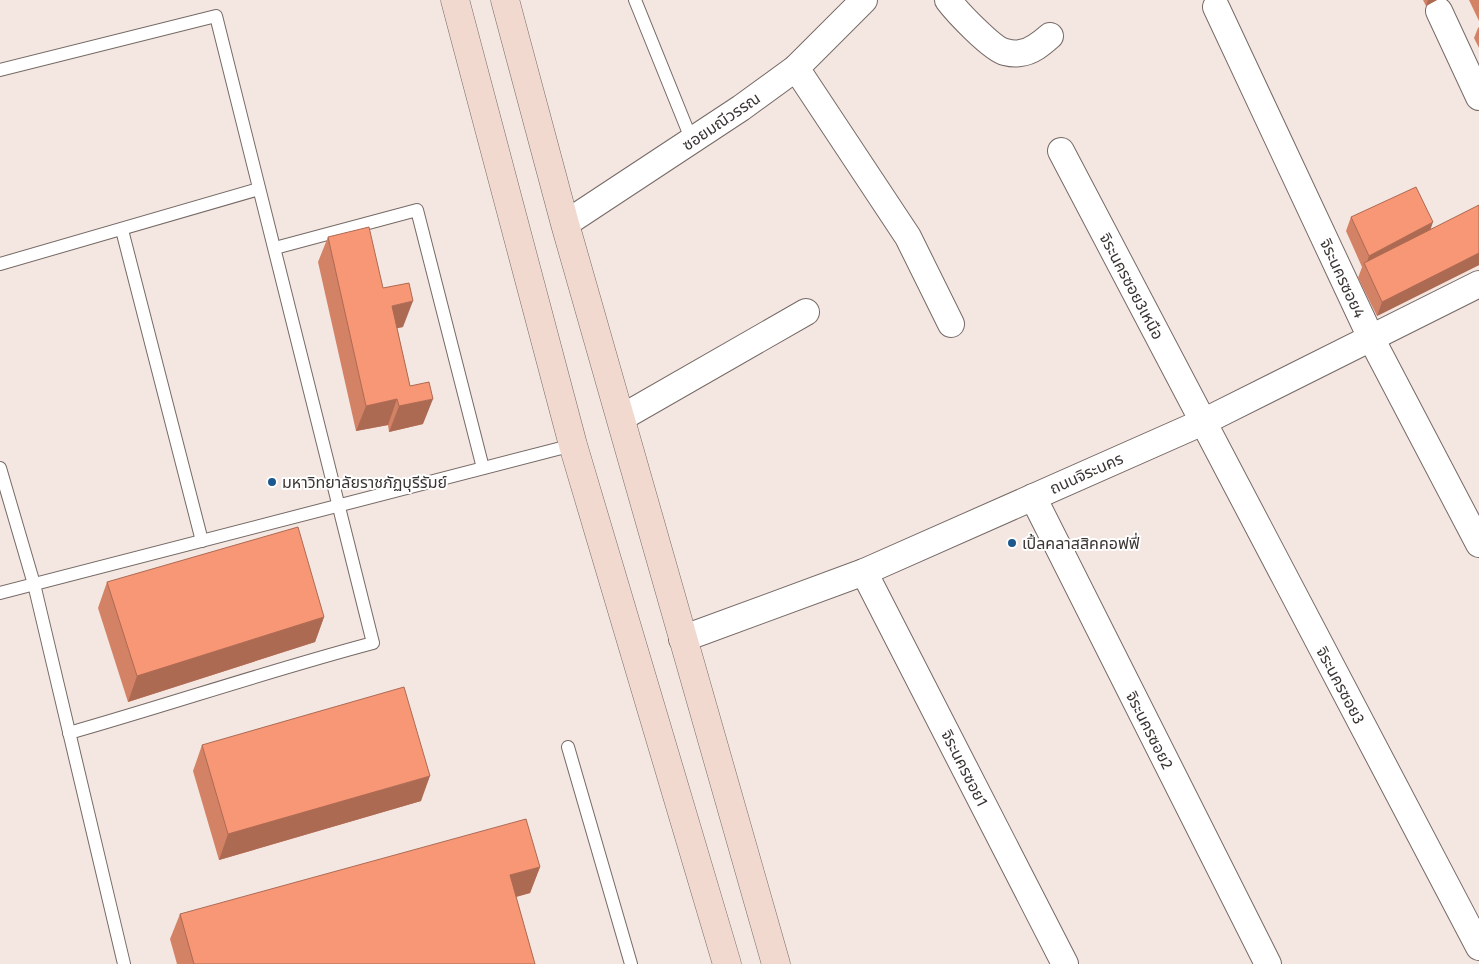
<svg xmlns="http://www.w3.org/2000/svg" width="1479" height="964" font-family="'Fira Sans','Noto Sans Thai',sans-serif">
	<rect width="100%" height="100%" fill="#f4e6e1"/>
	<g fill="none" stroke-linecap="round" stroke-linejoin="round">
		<!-- service casing -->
		<g stroke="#766a66" stroke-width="14">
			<g id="service">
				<polyline points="635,0 692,141"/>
				<path d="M0 70 216 16 373 643C271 670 171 704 69 733"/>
				<polyline points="122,230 202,541"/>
				<polyline points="275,248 417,210 483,468"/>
				<polyline points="0,264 259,189"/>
				<polyline points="0,468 34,584 124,964"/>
				<polyline points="0,593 573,445"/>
				<polyline points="568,747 631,964"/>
			</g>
		</g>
		<!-- minor casing -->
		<g stroke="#766a66" stroke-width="28">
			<g id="minor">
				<path d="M948 0C957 12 992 49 1005 52 1009 53 1016 54 1020 53 1032 52 1042 43 1050 36"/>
				<polyline points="1216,7 1371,338 1479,544"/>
				<polyline points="1439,11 1479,97"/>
				<polyline points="796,68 908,237 951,324"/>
				<polyline points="1061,151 1479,947"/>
				<polyline points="565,224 741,108 796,68 864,0"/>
				<polyline points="621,418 806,312"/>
				<polyline points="1033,497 1268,964"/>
				<polyline points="864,572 1065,964"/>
				<polyline points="682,639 864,572 1203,422 1479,284"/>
			</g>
		</g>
		<!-- secondary casing -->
		<g stroke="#766a66" stroke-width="29">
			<g id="secondary">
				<polyline points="455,0 573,445 727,964"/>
				<polyline points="505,0 565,224 776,964"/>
			</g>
		</g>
		<!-- service -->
		<use href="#service" stroke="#fff" stroke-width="12"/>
		<!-- minor -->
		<use href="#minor" stroke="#fff" stroke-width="26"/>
		<!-- secondary -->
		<use href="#secondary" stroke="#f1d9d0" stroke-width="28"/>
	</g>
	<!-- wall -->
	<g fill="#d48265">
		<polygon points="1423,0 1437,0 1426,6"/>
		<polygon points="1469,0 1479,0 1479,21"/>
		<polygon points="1479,27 1479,48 1474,38 1478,28"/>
		<polygon points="1479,205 1479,265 1377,316 1358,278 1362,267 1346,231 1351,217 1430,230"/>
		<polygon points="328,237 383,288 403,327 397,328 410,386 423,424 389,432 388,425 356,431 318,262"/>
		<polygon points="107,582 324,617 315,642 128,702 98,608"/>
		<polygon points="202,745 421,801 219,860 193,771"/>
		<polygon points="540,867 530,893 516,897 535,964 177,964 170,939 180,914"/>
	</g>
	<!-- shaded-wall -->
	<g fill="#ad6a53">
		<polygon points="1428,0 1437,0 1426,6"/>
		<polygon points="1433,222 1428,237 1365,267 1369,256"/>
		<polygon points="1479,253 1479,265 1377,316 1382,302"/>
		<polygon points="413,301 403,327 383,331 392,306"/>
		<polygon points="397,399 388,425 356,431 366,406"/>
		<polygon points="433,399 423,424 389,432 399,406"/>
		<polygon points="324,617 315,642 128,702 137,676"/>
		<polygon points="430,776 421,801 219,860 228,834"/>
		<polygon points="540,867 530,893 501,901 510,875"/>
	</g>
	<!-- building -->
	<g fill="#f79776" stroke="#ad6a53">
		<polygon points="1416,187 1433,222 1369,256 1351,217"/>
		<polygon points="1479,205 1479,253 1382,302 1364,263"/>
		<polygon points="369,227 383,288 409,283 413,301 392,306 410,386 429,382 433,399 399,406 397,399 366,406 328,237"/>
		<polygon points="298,527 324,617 137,676 107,582"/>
		<polygon points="404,687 430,776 228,834 202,745"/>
		<polygon points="526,819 540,867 510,875 535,964 194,964 180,914"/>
	</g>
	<!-- markers -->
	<g fill="#1b588e" stroke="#fff" stroke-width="2">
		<circle cx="272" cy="482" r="5"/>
		<circle cx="1012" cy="543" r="5"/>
	</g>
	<g text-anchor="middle" stroke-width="4" stroke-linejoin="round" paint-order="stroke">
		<!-- street labels -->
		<g font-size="16" fill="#3a3533" stroke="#fff">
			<text transform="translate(721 121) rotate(-34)" y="6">ซอยมณีวรรณ</text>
			<text transform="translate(1343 278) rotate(65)" y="6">จิระนครซอย4</text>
			<text transform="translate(1132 286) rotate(62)" y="6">จิระนครซอย3เหนือ</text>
			<text transform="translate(1086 473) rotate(-24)" y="6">ถนนจิระนคร</text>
			<text transform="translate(1341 685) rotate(62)" y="6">จิระนครซอย3</text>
			<text transform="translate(1150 730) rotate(63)" y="6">จิระนครซอย2</text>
			<text transform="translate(965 768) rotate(63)" y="6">จิระนครซอย1</text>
		</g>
		<!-- poi labels -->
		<g font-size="16" fill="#3a3533" stroke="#fff" text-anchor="start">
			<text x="282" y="488">มหาวิทยาลัยราชภัฏบุรีรัมย์</text>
			<text x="1022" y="549">เปิ้ลคลาสสิคคอฟฟี่</text>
		</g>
	</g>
</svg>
